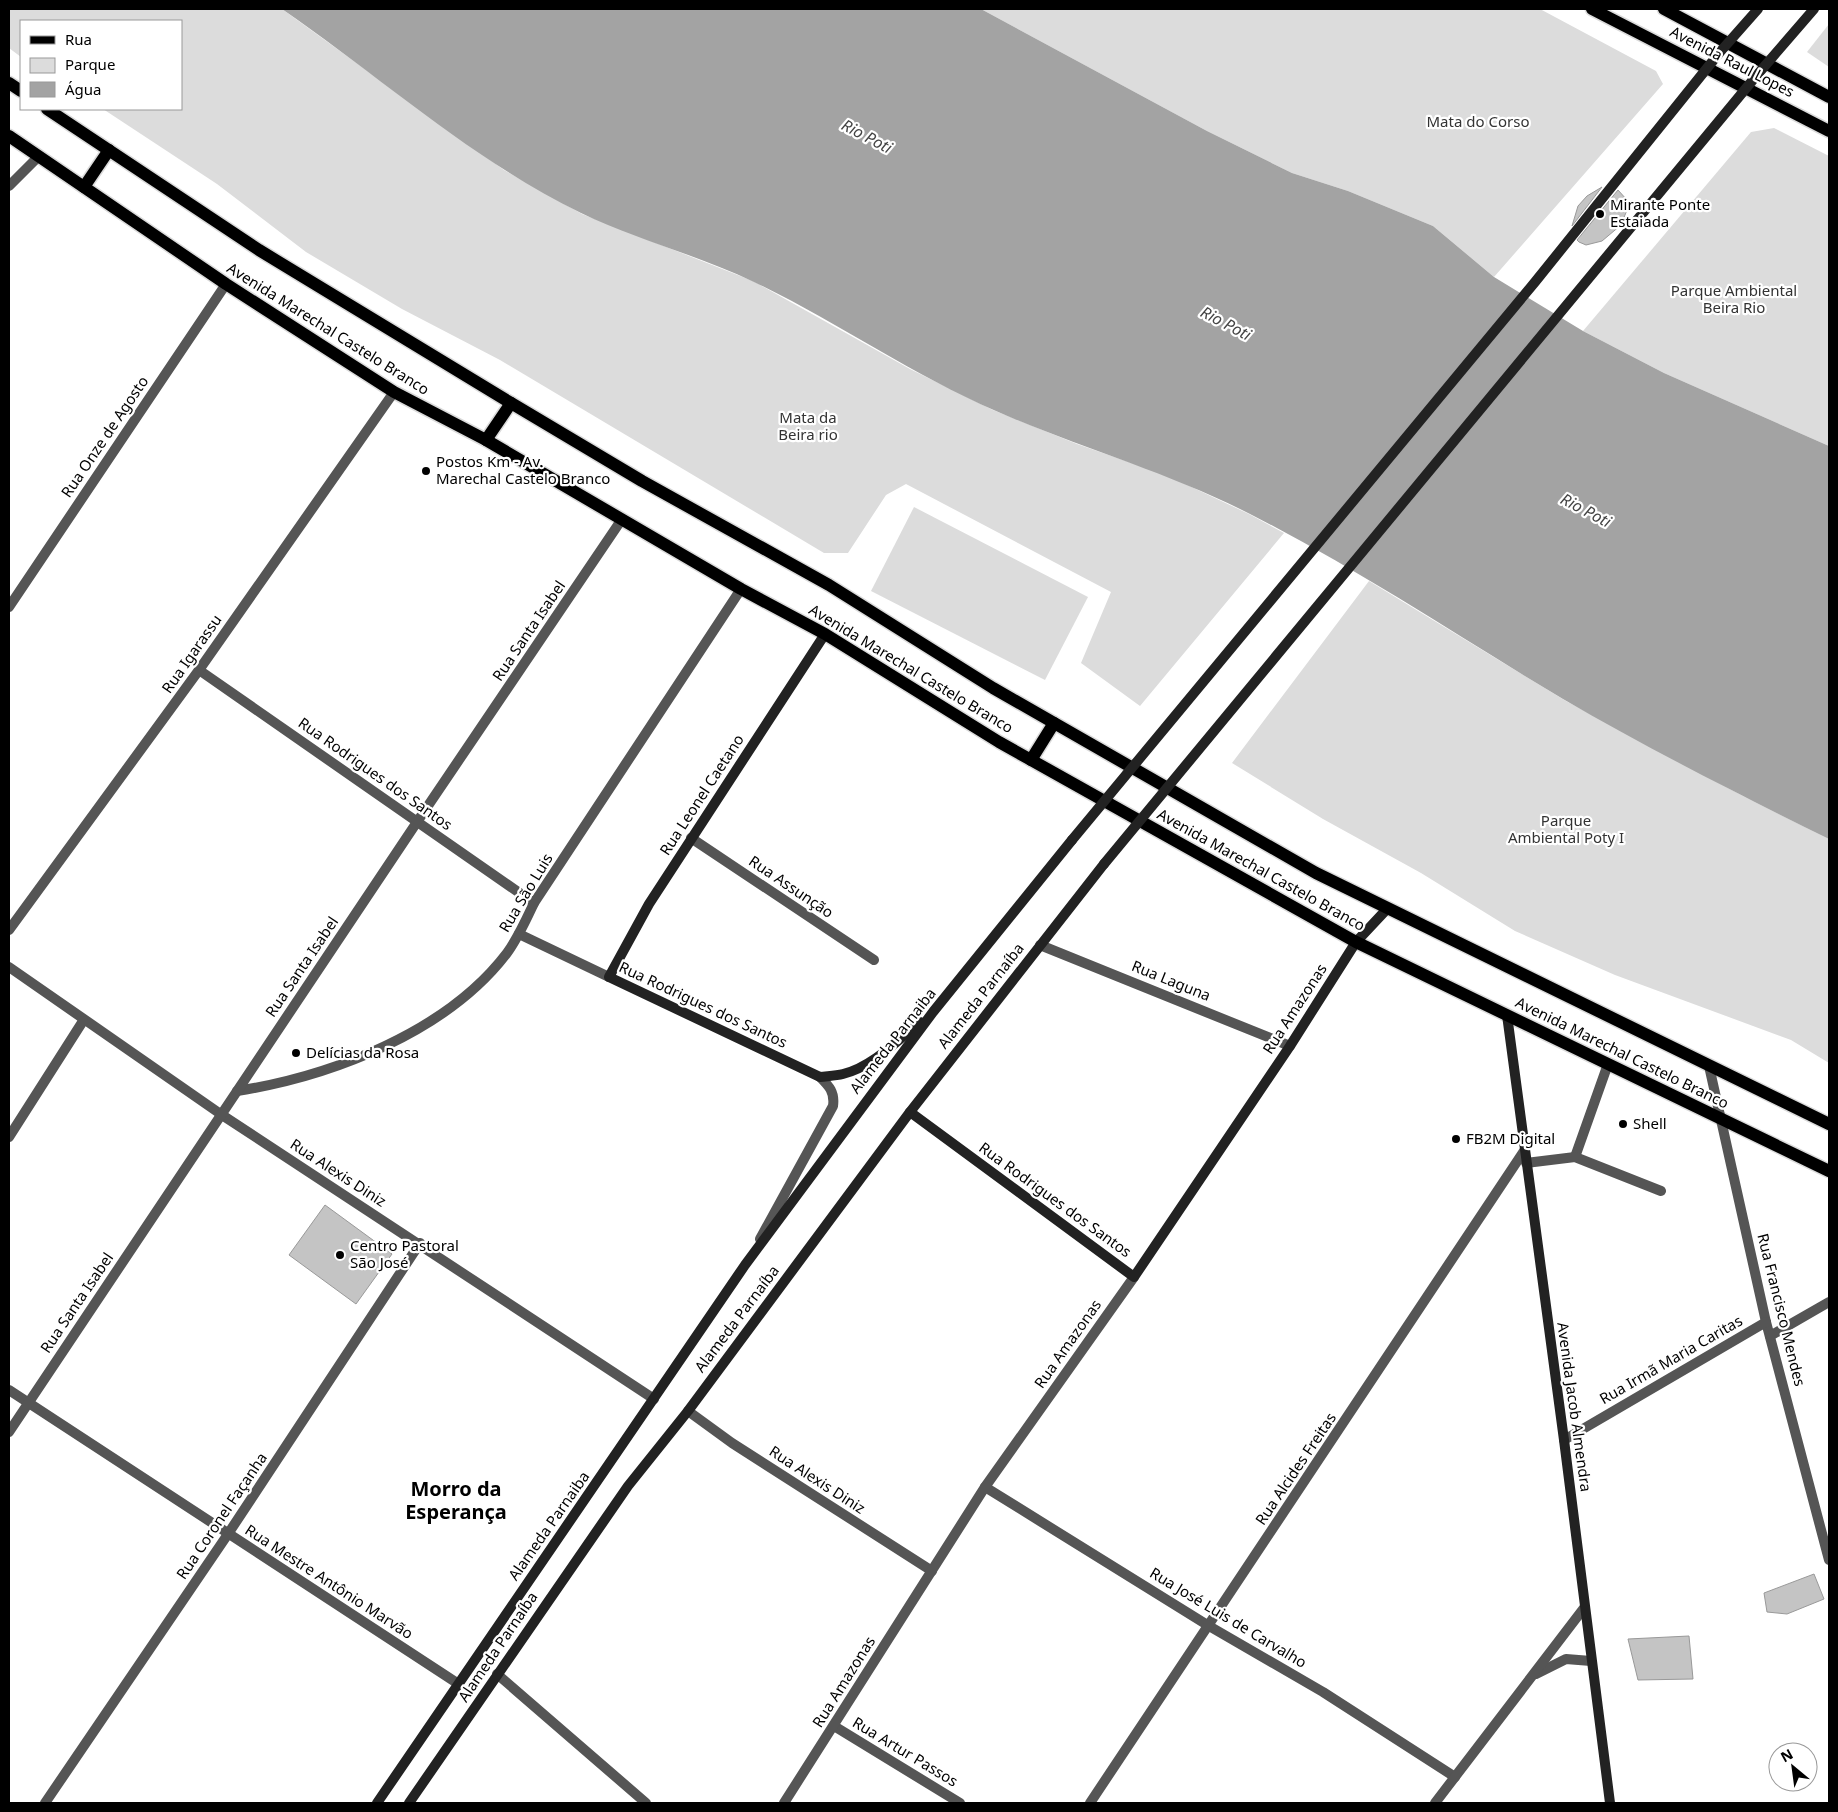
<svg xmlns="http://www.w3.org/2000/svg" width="1838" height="1812" font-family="'Noto Sans',sans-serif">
	<rect width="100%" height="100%" fill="#fff"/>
	<!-- green -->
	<g fill="#dcdcdc">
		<polygon points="9,9 282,9 504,170 582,214 753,281 910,369 993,410 1077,444 1166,475 1249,514 1284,533 1140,706 1081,663 1111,592 906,484 886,495 848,553 824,553 500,360 402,309 306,252 217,184 103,109 181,109 181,21 21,21 21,57 9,48"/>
		<polygon points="981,9 1540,9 1656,71 1663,84 1494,277 1433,226 1348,191 1292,173 1207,131"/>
		<polygon points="1829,24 1829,67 1807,52"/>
		<polygon points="1774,128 1829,156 1829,446 1664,373 1583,331 1751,132"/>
		<polygon points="914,507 1088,597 1045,680 871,591"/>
		<polygon points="1369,581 1566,701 1743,796 1829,839 1829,1063 1791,1040 1615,975 1515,931 1421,873 1323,819 1232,763"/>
	</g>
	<!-- water -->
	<path fill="#a3a3a3" d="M282 9H981L1207 131 1292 173 1348 191 1433 226 1494 277 1583 331 1664 373 1829 446V839C1740 795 1649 749 1563 699 1459 637 1358 569 1250 514 1168 472 1080 448 996 411 912 375 836 321 754 282 698 255 637 240 581 213 472 160 381 77 282 9Z"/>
	<!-- building -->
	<g fill="#c4c4c4" stroke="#999">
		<polygon points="1602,187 1572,226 1578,206 1587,196"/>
		<polygon points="1618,190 1627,200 1627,210 1621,225 1602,241 1586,245 1579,242 1577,240"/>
		<polygon points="325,1205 392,1254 356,1304 289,1255"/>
		<polygon points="1814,1574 1824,1599 1787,1614 1767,1612 1764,1593"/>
		<polygon points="1689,1636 1693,1679 1638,1680 1628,1639"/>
	</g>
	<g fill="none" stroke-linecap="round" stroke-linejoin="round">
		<!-- primary casing -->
		<g stroke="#dbdbdb" stroke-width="15">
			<g id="primary">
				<polyline points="1592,9 1829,131"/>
				<polyline points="1664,9 1829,97"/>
				<polyline points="9,83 21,91"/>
				<polyline points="47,109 259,250 511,403 642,481 829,585 993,688 1316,873 1829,1124"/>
				<polyline points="9,136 226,284 394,392 486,440 741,589 825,634 999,742 1356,942 1829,1171"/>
				<polyline points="84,187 109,150"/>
				<polyline points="486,440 511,403"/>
				<polyline points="1031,760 1054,723"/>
			</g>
		</g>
		<!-- lane -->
		<g stroke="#555" stroke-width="10">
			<polyline points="1575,1157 1608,1064"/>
			<polyline points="1526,1163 1575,1157 1661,1191"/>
		</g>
		<!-- street -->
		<g stroke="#555" stroke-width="10">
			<polyline points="9,186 38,157"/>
			<polyline points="9,607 226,284"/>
			<polyline points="199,670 534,903"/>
			<polyline points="691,838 874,960"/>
			<polyline points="9,930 199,670 394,392"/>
			<polyline points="519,934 609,977"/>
			<polyline points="1040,945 1290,1046"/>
			<polyline points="9,967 222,1115 654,1399"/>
			<polyline points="1709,1066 1766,1322 1829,1560"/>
			<path d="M237 1091C332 1076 447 1032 507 953 518 938 526 920 534 903L741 589"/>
			<polyline points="9,1137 83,1021"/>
			<path d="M760 1239 833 1106C835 1092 829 1086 820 1077"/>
			<polyline points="1770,1336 1829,1302"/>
			<polyline points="9,1390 457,1683"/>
			<polyline points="688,1411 732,1443 932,1571"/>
			<polyline points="9,1432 417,822 622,519"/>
			<polyline points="1564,1440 1766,1322"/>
			<polyline points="985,1487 1209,1626 1323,1692 1455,1777"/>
			<polyline points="497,1674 646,1803"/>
			<polyline points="1536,1674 1566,1659 1591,1661"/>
			<polyline points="834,1726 960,1803"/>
			<polyline points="45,1803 228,1534 420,1243"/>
			<polyline points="784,1803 985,1487 1134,1277"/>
			<polyline points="1090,1803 1524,1151"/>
			<polyline points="1435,1803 1584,1608"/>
		</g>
		<!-- secondary -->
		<g stroke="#222" stroke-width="10">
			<path d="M825 634 649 904 609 977 820 1077C827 1076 835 1076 843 1074 872 1067 898 1040 920 1022"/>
			<polyline points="1507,1015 1564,1440 1610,1803"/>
			<polyline points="910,1112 1134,1277 1290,1046 1356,942 1387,909"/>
			<polyline points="377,1803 745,1265 933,1012 1072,840"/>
			<polyline points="409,1803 628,1486 688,1411 910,1112 1104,864"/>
		</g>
		<!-- primary -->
		<use href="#primary" stroke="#000" stroke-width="12"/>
		<!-- secondary-bridge -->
		<g stroke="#222" stroke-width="10">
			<polyline points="1072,840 1535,282 1720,52 1758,9"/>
			<polyline points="1104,864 1757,75 1814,9"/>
		</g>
	</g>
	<!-- markers -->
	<g fill="#000" stroke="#fff" stroke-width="2">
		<circle cx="1600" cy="214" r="5"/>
		<circle cx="426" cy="471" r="5"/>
		<circle cx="296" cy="1053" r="5"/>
		<circle cx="1623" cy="1124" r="5"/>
		<circle cx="1456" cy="1139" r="5"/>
		<circle cx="340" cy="1255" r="5"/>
	</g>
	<g text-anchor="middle" stroke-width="4.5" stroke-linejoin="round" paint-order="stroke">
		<!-- street labels -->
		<g font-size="15" fill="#000" stroke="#fff">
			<text transform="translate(1732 62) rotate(27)" y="5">Avenida Raul Lopes</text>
			<text transform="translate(328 329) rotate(32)" y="5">Avenida Marechal Castelo Branco</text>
			<text transform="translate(105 437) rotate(-56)" y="5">Rua Onze de Agosto</text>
			<text transform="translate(529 631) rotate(-56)" y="5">Rua Santa Isabel</text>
			<text transform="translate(192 654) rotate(-55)" y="5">Rua Igarassu</text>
			<text transform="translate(911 669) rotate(31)" y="5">Avenida Marechal Castelo Branco</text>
			<text transform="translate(375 774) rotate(35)" y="5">Rua Rodrigues dos Santos</text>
			<text transform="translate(702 795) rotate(-57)" y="5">Rua Leonel Caetano</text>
			<text transform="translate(1261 870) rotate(29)" y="5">Avenida Marechal Castelo Branco</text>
			<text transform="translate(791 887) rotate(34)" y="5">Rua Assunção</text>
			<text transform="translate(526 893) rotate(-59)" y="5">Rua São Luis</text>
			<text transform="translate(302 967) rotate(-56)" y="5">Rua Santa Isabel</text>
			<text transform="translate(1171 981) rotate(22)" y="5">Rua Laguna</text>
			<text transform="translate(981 996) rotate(-52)" y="5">Alameda Parnaíba</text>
			<text transform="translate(703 1005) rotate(25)" y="5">Rua Rodrigues dos Santos</text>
			<text transform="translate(1295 1009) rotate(-57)" y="5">Rua Amazonas</text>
			<text transform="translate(893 1041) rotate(-52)" y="5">Alameda Parnaiba</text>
			<text transform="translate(1622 1053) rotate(26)" y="5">Avenida Marechal Castelo Branco</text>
			<text transform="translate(338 1173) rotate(33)" y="5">Rua Alexis Diniz</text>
			<text transform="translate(1055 1200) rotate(36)" y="5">Rua Rodrigues dos Santos</text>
			<text transform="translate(77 1303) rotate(-56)" y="5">Rua Santa Isabel</text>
			<text transform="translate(1781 1310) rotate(76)" y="5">Rua Francisco Mendes</text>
			<text transform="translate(737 1319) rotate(-53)" y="5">Alameda Parnaíba</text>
			<text transform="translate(1068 1344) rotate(-55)" y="5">Rua Amazonas</text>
			<text transform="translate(1671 1360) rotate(-30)" y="5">Rua Irmã Maria Caritas</text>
			<text transform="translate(1574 1407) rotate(82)" y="5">Avenida Jacob Almendra</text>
			<text transform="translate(1296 1469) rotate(-56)" y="5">Rua Alcides Freitas</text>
			<text transform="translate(817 1480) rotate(33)" y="5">Rua Alexis Diniz</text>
			<text transform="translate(222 1516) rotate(-56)" y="5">Rua Coronel Façanha</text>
			<text transform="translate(549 1526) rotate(-55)" y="5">Alameda Parnaiba</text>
			<text transform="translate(329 1582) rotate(33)" y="5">Rua Mestre Antônio Marvão</text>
			<text transform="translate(1228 1618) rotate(31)" y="5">Rua José Luis de Carvalho</text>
			<text transform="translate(498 1647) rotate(-56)" y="5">Alameda Parnaíba</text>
			<text transform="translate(844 1682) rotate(-58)" y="5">Rua Amazonas</text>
			<text transform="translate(905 1752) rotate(31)" y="5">Rua Artur Passos</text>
		</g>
		<!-- park labels -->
		<g font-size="15" fill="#333" stroke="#fff">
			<text x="1478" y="127">Mata do Corso</text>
			<text x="1734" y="296">Parque Ambiental<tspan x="1734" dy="17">Beira Rio</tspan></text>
			<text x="808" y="423">Mata da<tspan x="808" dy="17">Beira rio</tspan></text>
			<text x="1566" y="826">Parque<tspan x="1566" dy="17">Ambiental Poty I</tspan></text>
		</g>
		<!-- poi labels -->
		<g font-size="15" fill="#000" stroke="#fff" text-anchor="start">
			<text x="1610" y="210">Mirante Ponte<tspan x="1610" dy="17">Estaiada</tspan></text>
			<text x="436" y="467">Postos Km - Av.<tspan x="436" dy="17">Marechal Castelo Branco</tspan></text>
			<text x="306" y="1058">Delícias da Rosa</text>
			<text x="1633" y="1129">Shell</text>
			<text x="1466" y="1144">FB2M Digital</text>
			<text x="350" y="1251">Centro Pastoral<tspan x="350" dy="17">São José</tspan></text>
		</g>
		<!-- water labels -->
		<g font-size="16" font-style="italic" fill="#444" stroke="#fff">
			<text transform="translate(867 136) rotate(28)" y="6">Rio Poti</text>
			<text transform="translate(1226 323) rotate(28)" y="6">Rio Poti</text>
			<text transform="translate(1586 510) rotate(28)" y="6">Rio Poti</text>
		</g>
		<!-- district labels -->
		<g font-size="20" font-weight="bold" fill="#000" stroke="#fff">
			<text x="456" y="1496">Morro da<tspan x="456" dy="23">Esperança</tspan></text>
		</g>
	</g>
	<!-- border -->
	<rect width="1838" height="1812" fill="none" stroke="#000000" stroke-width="20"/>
	<!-- legend -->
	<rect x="20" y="20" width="162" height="90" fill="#ffffff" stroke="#999999"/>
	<rect x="30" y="36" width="25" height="8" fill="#000000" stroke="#999999"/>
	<text x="65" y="45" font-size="15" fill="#000000">Rua</text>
	<rect x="30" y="58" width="25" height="15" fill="#dcdcdc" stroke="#999999"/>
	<text x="65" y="70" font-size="15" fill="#000000">Parque</text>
	<rect x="30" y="82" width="25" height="15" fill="#a3a3a3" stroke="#999999"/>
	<text x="65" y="95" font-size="15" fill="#000000">Água</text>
	<!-- north arrow -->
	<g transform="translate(1793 1767) rotate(331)"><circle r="24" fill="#ffffff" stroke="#999999"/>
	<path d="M0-4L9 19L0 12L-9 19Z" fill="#000000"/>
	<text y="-8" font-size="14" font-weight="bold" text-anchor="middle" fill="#000000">N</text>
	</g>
</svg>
